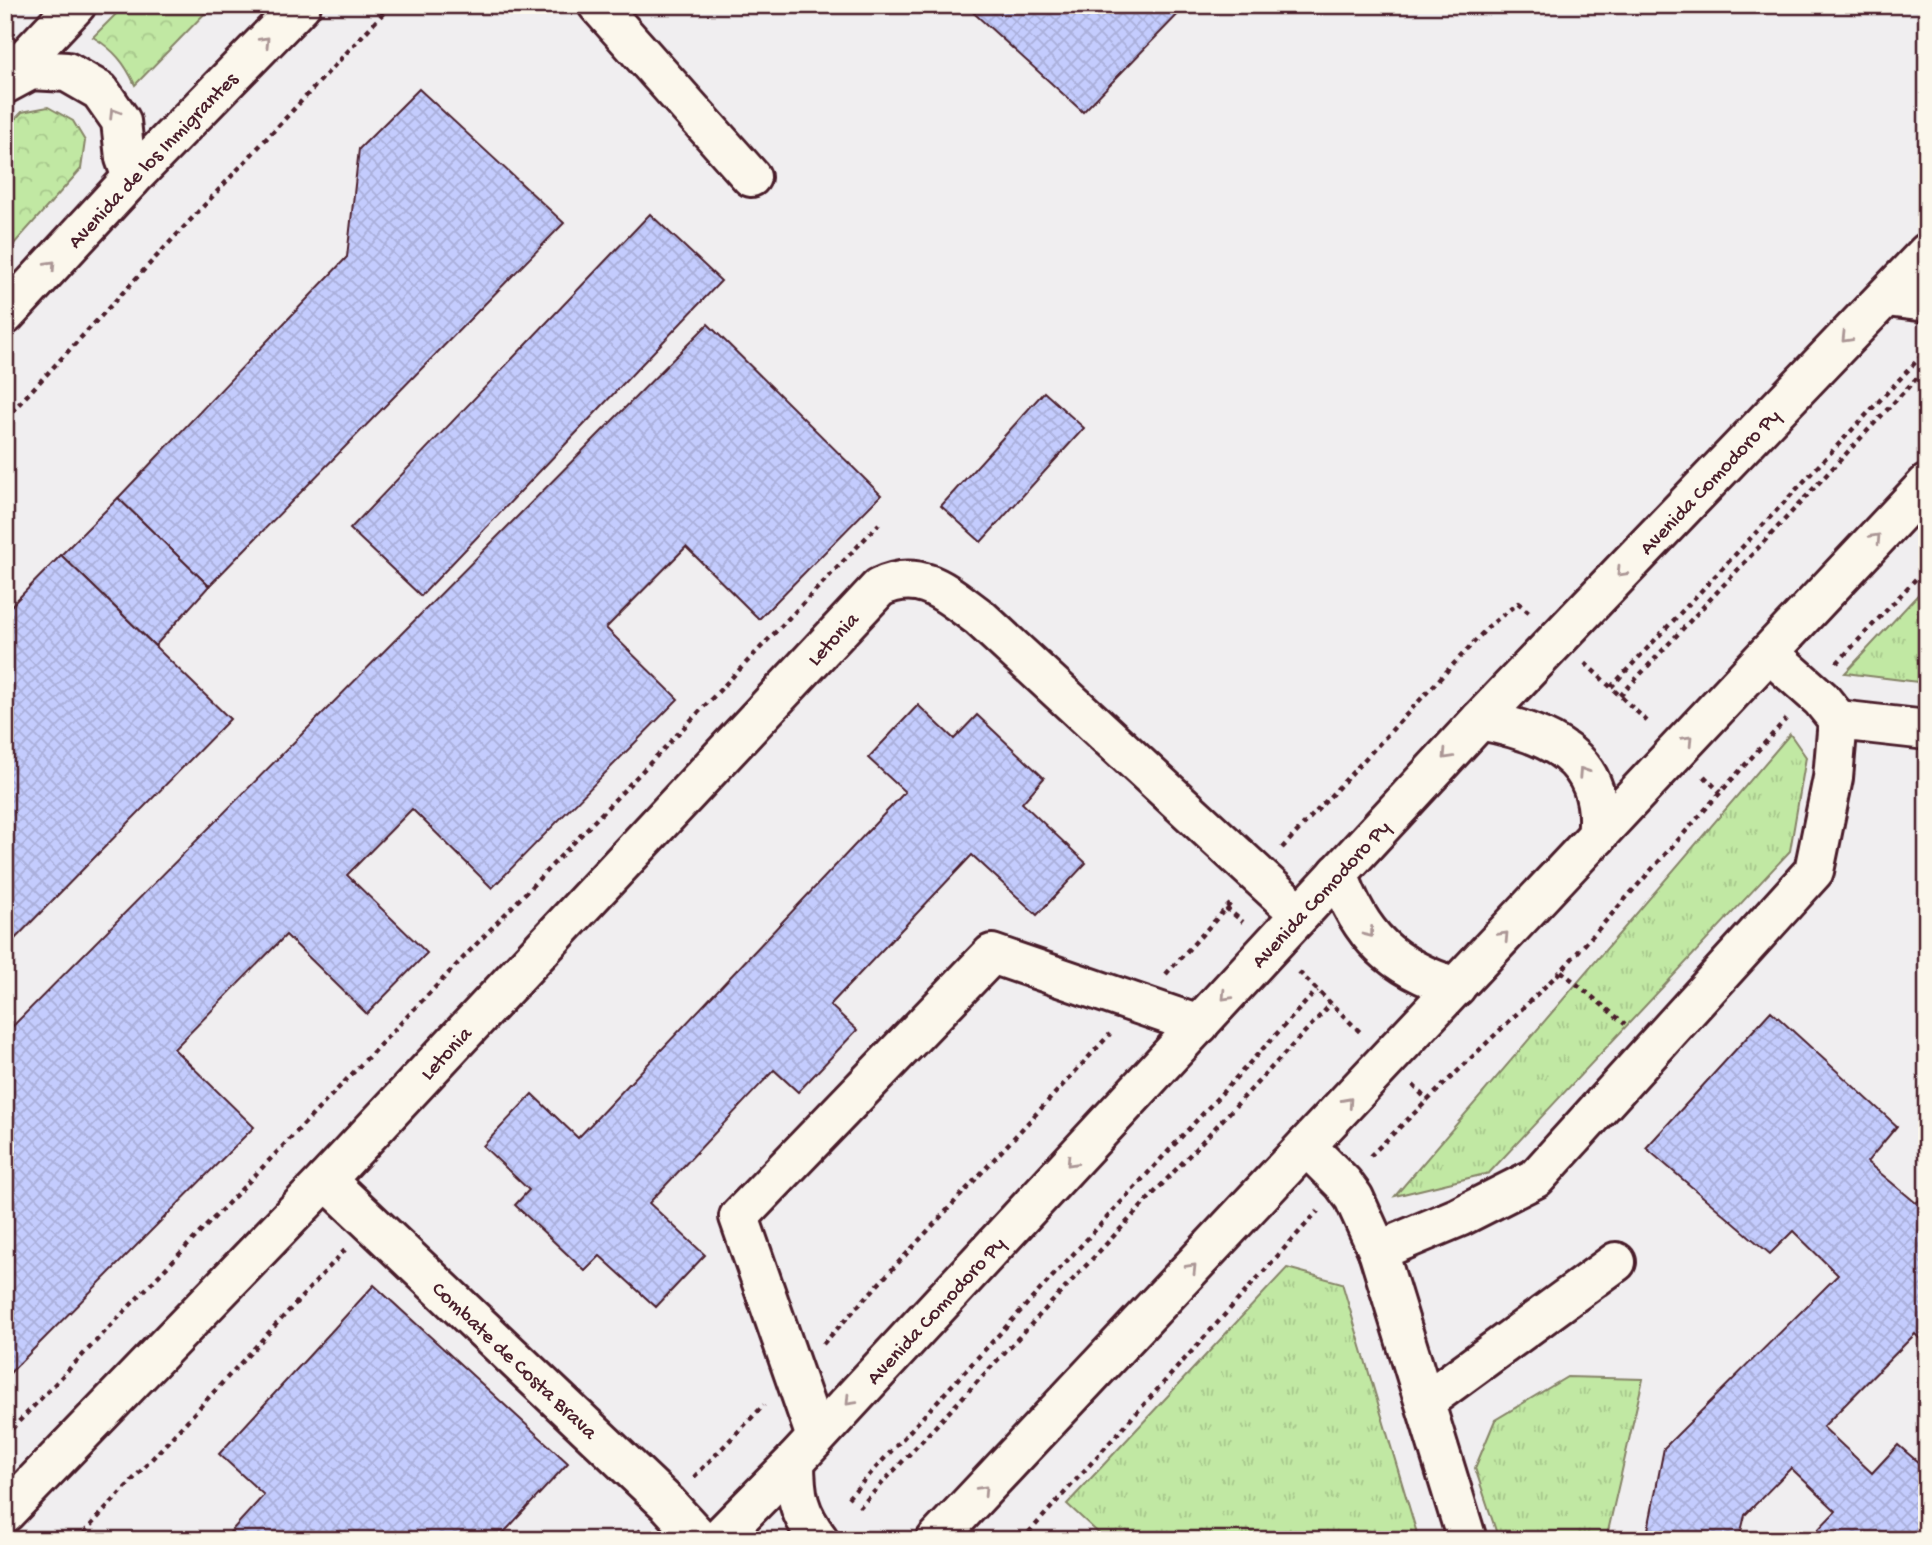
<svg xmlns="http://www.w3.org/2000/svg" width="1932" height="1545" font-family="'Gochi Hand',sans-serif">
	<defs>
		<pattern id="grass-tufts" width="24" height="20" patternUnits="userSpaceOnUse" patternTransform="scale(1.75)"><rect width="24" height="20" fill="#c1e8a3"/><path d="M3 7l-1-3M5 7V3M7 7l1-3M15 17l-1-3M17 17v-4M19 17l1-3" fill="none" stroke="#a7c78c"/></pattern>
		<pattern id="forest-crowns" width="20" height="18" patternUnits="userSpaceOnUse" patternTransform="scale(1.75)"><rect width="20" height="18" fill="#c1e8a3"/><path d="M2 6a3 3 0 1 1 6 0M12 15a3 3 0 1 1 6 0" fill="none" stroke="#a7c78c"/></pattern>
		<pattern id="building-cross-hatch" width="8" height="8" patternUnits="userSpaceOnUse" patternTransform="scale(1.75)"><rect width="8" height="8" fill="#c4ccfe"/><path d="M0 0l8 8M0 8l8-8" fill="none" stroke="#aaafda"/></pattern>
	</defs>
	<rect width="100%" height="100%" fill="#f0eef0"/>
	<filter id="ink" filterUnits="userSpaceOnUse"><feTurbulence type="fractalNoise" baseFrequency=".0143" numOctaves="2"/><feDisplacementMap in="SourceGraphic" scale="14" xChannelSelector="R" yChannelSelector="G"/><feConvolveMatrix kernelMatrix="1 2 1 2 8 2 1 2 1" color-interpolation-filters="sRGB"/></filter>
	<g filter="url(#ink)">
		<!-- grass -->
		<g fill="url(#grass-tufts)" stroke="#868467" stroke-width="2">
			<polygon points="1927,585 1927,683 1845,673"/>
			<polygon points="1790,734 1806,757 1790,851 1489,1173 1395,1196"/>
			<polygon points="1287,1268 1342,1283 1419,1540 1106,1540 1067,1504"/>
			<polygon points="1567,1377 1643,1379 1606,1540 1499,1540 1475,1468 1495,1420"/>
		</g>
		<!-- forest -->
		<g fill="url(#forest-crowns)" stroke="#868467" stroke-width="2">
			<path d="M125 5H213L135 85C125 63 114 50 93 37Z"/>
			<polygon points="48,107 73,121 85,141 81,169 5,254 5,130 22,112"/>
		</g>
		<!-- building -->
		<g fill="url(#building-cross-hatch)" stroke="#4a1f2b" stroke-width="2">
			<polygon points="965,5 1187,5 1083,112"/>
			<polygon points="419,89 564,223 209,586 118,498 347,257 359,149"/>
			<polygon points="650,214 721,281 421,596 350,529"/>
			<polygon points="708,324 881,495 759,619 686,547 606,628 678,699 492,888 412,809 347,875 427,953 367,1014 286,935 174,1049 254,1127 5,1378 5,1034"/>
			<polygon points="1044,392 1084,428 981,542 941,506"/>
			<polygon points="118,498 209,586 155,646 61,555"/>
			<polygon points="61,555 230,719 5,949 5,612"/>
			<polygon points="918,705 954,739 977,715 1044,778 1022,803 1086,863 1037,915 972,855 830,1005 857,1030 798,1092 774,1070 649,1203 705,1255 656,1307 600,1256 585,1271 515,1205 529,1190 483,1146 532,1094 578,1138 905,792 868,758"/>
			<polygon points="1771,1011 1897,1126 1867,1162 1916,1203 1927,1193 1927,1346 1915,1334 1823,1427 1872,1473 1898,1445 1927,1470 1927,1540 1808,1540 1836,1511 1791,1468 1745,1515 1739,1540 1646,1540 1664,1448 1838,1275 1793,1231 1770,1254 1646,1148"/>
			<polygon points="374,1285 568,1463 497,1540 223,1540 264,1495 219,1454"/>
		</g>
		<g fill="none" stroke-linecap="round" stroke-linejoin="round">
			<!-- minor casing -->
			<g stroke="#4a1f2b" stroke-width="44">
				<g id="minor">
					<polyline points="598,5 751,177"/>
					<polyline points="1838,720 1927,730"/>
					<polyline points="1307,1147 1343,1183 1354,1198 1378,1251 1459,1217 1536,1178 1814,871 1833,778 1838,720 1821,699 1769,653"/>
					<path id="s1" d="M326 1180 668 1504 701 1540"/>
					<polyline points="1378,1251 1467,1540"/>
					<polyline points="1426,1401 1616,1262"/>
					<polyline points="816,1437 739,1217 992,954 1199,1025"/>
					<path id="s2" d="M5 1513 326 1180 879 588C921 567 947 594 980 618L1300 914"/>
				</g>
			</g>
			<!-- major casing -->
			<g stroke="#4a1f2b" stroke-width="44">
				<g id="major">
					<polyline points="5,80 76,5"/>
					<polyline points="5,84 31,70 67,72 100,91 121,121 125,158 132,178"/>
					<polyline points="1886,297 1927,302"/>
					<path id="s3" d="M5 315 132 178 301 5"/>
					<path d="M1480 720C1547 733 1607 756 1597 837"/>
					<path d="M1338 873C1359 935 1392 968 1456 987"/>
					<path d="M795 1461C795 1495 798 1512 819 1540"/>
					<path id="s4" d="M717 1540 795 1461 1480 720 1927 253"/>
					<polyline points="936,1540 1927,484"/>
				</g>
			</g>
			<!-- path -->
			<g stroke="#4a1f2b" stroke-width="4.5" stroke-dasharray="5 5" stroke-linecap="butt">
				<polyline points="5,419 391,5"/>
				<polyline points="1585,663 1650,724"/>
				<polyline points="1837,663 1927,567"/>
				<polyline points="1611,687 1927,350"/>
				<polyline points="1620,696 1927,367"/>
				<polyline points="1704,776 1720,792"/>
				<polyline points="1282,848 1489,626 1518,603 1529,612"/>
				<polyline points="1226,908 1243,922"/>
				<polyline points="1561,971 1625,1024"/>
				<polyline points="1299,972 1360,1032"/>
				<polyline points="1166,974 1231,903"/>
				<polyline points="1413,1085 1427,1100"/>
				<polyline points="1370,1156 1561,971 1786,719"/>
				<polyline points="823,1344 1110,1034"/>
				<polyline points="5,1436 879,524"/>
				<polyline points="694,1477 764,1405"/>
				<polyline points="848,1498 1317,990"/>
				<polyline points="859,1508 1331,1004"/>
				<polyline points="77,1540 345,1250"/>
				<polyline points="632,1540 641,1530"/>
				<polyline points="1022,1540 1318,1211"/>
			</g>
			<!-- minor -->
			<use href="#minor" stroke="#fbf7ec" stroke-width="38"/>
			<!-- major -->
			<use href="#major" stroke="#fbf7ec" stroke-width="38"/>
		</g>
		<!-- one-way arrows -->
		<defs><path id="oneway-chevron" d="M-2-3.5L2.5 0L-2 3.5" fill="none" stroke-width="1.6" stroke-linecap="round" stroke-linejoin="round" transform="scale(1.75)"/></defs>
		<g stroke="#ab9695">
			<use href="#oneway-chevron" transform="translate(265 41) rotate(-46)"/>
			<use href="#oneway-chevron" transform="translate(114 113) rotate(-122)"/>
			<use href="#oneway-chevron" transform="translate(51 265) rotate(-47)"/>
			<use href="#oneway-chevron" transform="translate(1846 338) rotate(134)"/>
			<use href="#oneway-chevron" transform="translate(1876 538) rotate(-47)"/>
			<use href="#oneway-chevron" transform="translate(1621 572) rotate(134)"/>
			<use href="#oneway-chevron" transform="translate(1688 740) rotate(-47)"/>
			<use href="#oneway-chevron" transform="translate(1447 755) rotate(133)"/>
			<use href="#oneway-chevron" transform="translate(1583 772) rotate(-123)"/>
			<use href="#oneway-chevron" transform="translate(1369 933) rotate(52)"/>
			<use href="#oneway-chevron" transform="translate(1504 936) rotate(-47)"/>
			<use href="#oneway-chevron" transform="translate(1226 996) rotate(133)"/>
			<use href="#oneway-chevron" transform="translate(1348 1102) rotate(-48)"/>
			<use href="#oneway-chevron" transform="translate(1071 1162) rotate(133)"/>
			<use href="#oneway-chevron" transform="translate(1192 1268) rotate(-46)"/>
			<use href="#oneway-chevron" transform="translate(850 1401) rotate(133)"/>
			<use href="#oneway-chevron" transform="translate(983 1490) rotate(-47)"/>
		</g>
	</g>
	<g text-anchor="middle" stroke-width="6" stroke-linejoin="round" paint-order="stroke">
		<!-- street labels -->
		<g font-size="21" fill="#4a1f2b" stroke="#fbf7ec">
			<text dy="7" stroke="none"><textPath href="#s3" startOffset="214">Avenida de los Inmigrantes</textPath></text>
			<text dy="7" stroke="none"><textPath href="#s4" startOffset="1451">Avenida Comodoro Py</textPath></text>
			<text dy="7" stroke="none"><textPath href="#s2" startOffset="1204">Letonia</textPath></text>
			<text dy="7" stroke="none"><textPath href="#s4" startOffset="884">Avenida Comodoro Py</textPath></text>
			<text dy="7" stroke="none"><textPath href="#s2" startOffset="637">Letonia</textPath></text>
			<text dy="7" stroke="none"><textPath href="#s4" startOffset="317">Avenida Comodoro Py</textPath></text>
			<text dy="7" stroke="none"><textPath href="#s1" startOffset="261">Combate de Costa Brava</textPath></text>
		</g>
	</g>
	<!-- margin -->
	<rect width="1932" height="1545" fill="none" stroke="#fbf7ec" stroke-width="28"/>
	<rect x="14" y="14" width="1904" height="1517" fill="none" stroke="#4a1f2b" stroke-width="2.5" filter="url(#ink)"/>
</svg>
